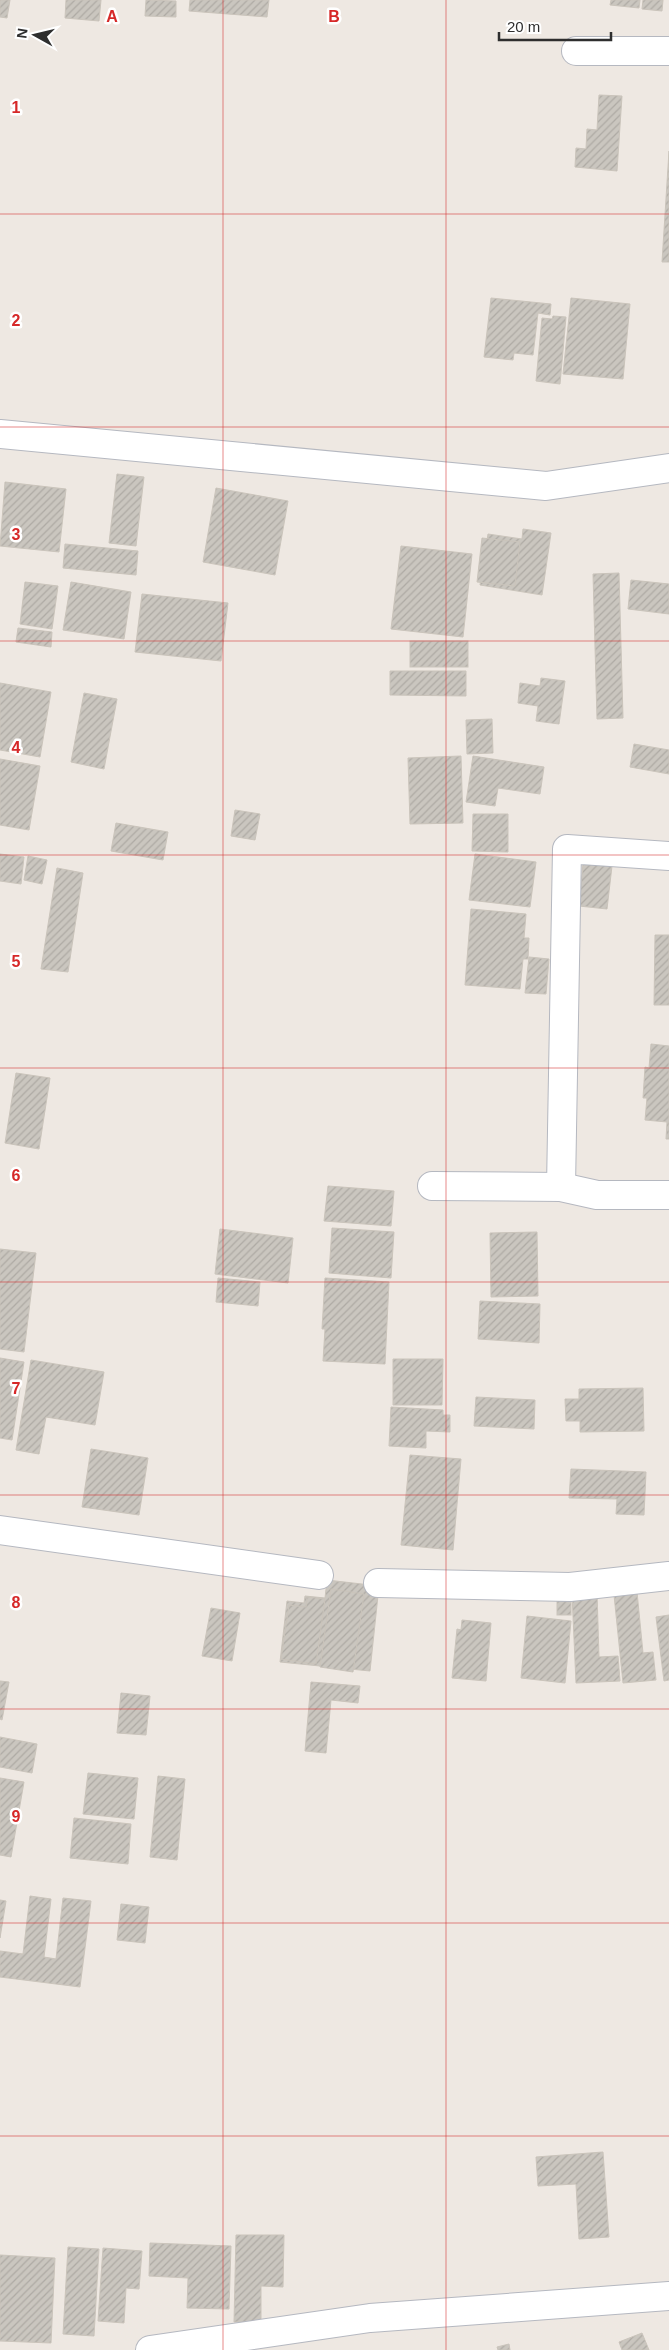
<svg xmlns="http://www.w3.org/2000/svg" width="669" height="2350" font-family="Helvetica,sans-serif">
	<defs>
		<pattern id="building-hatch" width="6" height="6" patternUnits="userSpaceOnUse" patternTransform="scale(1.25)"><rect width="6" height="6" fill="#cac6bf"/><path d="M-1 1l2-2M0 6l6-6M5 7l2-2" fill="none" stroke="#aeaaa4"/></pattern>
	</defs>
	<rect width="100%" height="100%" fill="#eee8e2"/>
	<!-- building -->
	<g fill="url(#building-hatch)" stroke="#cac4bb">
		<polygon points="0,0 10,0 7,18 0,17"/>
		<polygon points="66,0 101,0 99,21 65,18"/>
		<polygon points="146,0 176,1 176,17 145,16"/>
		<polygon points="190,0 269,0 267,17 189,11"/>
		<polygon points="611,0 640,0 639,8 610,5"/>
		<polygon points="643,0 663,0 662,11 642,9"/>
		<polygon points="599,95 622,96 617,171 575,167 576,148 586,149 587,129 597,130"/>
		<polygon points="669,151 669,262 662,262"/>
		<polygon points="491,298 551,304 550,315 538,313 533,355 514,353 513,360 484,357"/>
		<polygon points="571,298 630,304 623,379 563,374"/>
		<polygon points="553,316 566,317 560,384 536,381 542,318 552,319"/>
		<polygon points="117,474 144,477 136,546 109,543"/>
		<polygon points="5,482 66,489 59,552 0,546"/>
		<polygon points="216,488 288,501 275,575 203,562"/>
		<polygon points="523,529 551,533 542,595 480,585 488,534 522,539"/>
		<polygon points="482,538 520,542 515,586 477,582"/>
		<polygon points="65,544 138,551 136,575 63,568"/>
		<polygon points="401,546 472,554 463,637 391,629"/>
		<polygon points="619,573 623,718 597,719 593,574"/>
		<polygon points="631,580 669,584 669,614 628,609"/>
		<polygon points="25,582 58,586 52,629 20,624"/>
		<polygon points="71,582 131,592 124,639 63,630"/>
		<polygon points="142,594 228,603 221,661 135,652"/>
		<polygon points="18,628 52,632 51,647 16,642"/>
		<rect x="410" y="641" width="58" height="26"/>
		<polygon points="390,671 466,671 466,696 390,695"/>
		<polygon points="541,678 565,681 559,724 536,721 538,706 518,703 520,683 540,686"/>
		<polygon points="0,683 51,692 40,757 0,750"/>
		<polygon points="84,693 117,699 104,769 71,762"/>
		<polygon points="492,719 493,753 467,754 466,720"/>
		<polygon points="634,744 669,750 669,774 630,767"/>
		<polygon points="461,756 463,823 410,824 408,758"/>
		<polygon points="473,756 544,767 540,794 498,788 495,806 466,802"/>
		<polygon points="0,759 40,766 29,830 0,825"/>
		<polygon points="235,810 260,814 255,840 231,836"/>
		<polygon points="473,814 508,814 508,852 472,851"/>
		<polygon points="116,823 168,832 163,860 111,851"/>
		<polygon points="0,854 24,857 21,884 0,881"/>
		<polygon points="475,854 536,862 530,907 469,900"/>
		<polygon points="28,856 47,860 42,884 24,880"/>
		<polygon points="583,863 612,866 607,909 579,906"/>
		<polygon points="57,868 83,873 68,972 41,969"/>
		<polygon points="471,909 526,914 524,938 529,938 528,959 523,959 520,989 465,985"/>
		<polygon points="655,935 669,935 669,1005 654,1005"/>
		<polygon points="529,957 549,959 546,994 525,993"/>
		<polygon points="651,1044 669,1046 669,1139 666,1139 667,1122 645,1120 647,1098 643,1098 645,1067 649,1068"/>
		<polygon points="16,1073 50,1078 39,1149 5,1143"/>
		<polygon points="328,1186 394,1191 391,1226 324,1221"/>
		<polygon points="332,1228 394,1232 391,1278 329,1273"/>
		<polygon points="220,1229 293,1238 288,1283 215,1274"/>
		<polygon points="537,1232 538,1296 491,1297 490,1233"/>
		<polygon points="0,1249 36,1253 24,1352 0,1349"/>
		<polygon points="218,1278 260,1282 258,1306 216,1302"/>
		<polygon points="325,1278 389,1282 385,1364 323,1361 325,1329 322,1329"/>
		<polygon points="480,1301 540,1304 539,1343 478,1339"/>
		<polygon points="0,1358 24,1362 12,1440 0,1438"/>
		<polygon points="393,1359 443,1359 442,1405 393,1405"/>
		<polygon points="31,1360 104,1372 95,1425 46,1417 39,1454 16,1450"/>
		<polygon points="643,1388 644,1431 580,1432 580,1421 566,1421 565,1399 579,1399 579,1389"/>
		<polygon points="476,1397 535,1400 534,1429 474,1426"/>
		<polygon points="391,1407 443,1410 443,1415 450,1415 450,1432 426,1431 426,1448 389,1446"/>
		<polygon points="91,1449 148,1458 139,1515 82,1507"/>
		<polygon points="410,1455 461,1459 453,1550 401,1545"/>
		<polygon points="571,1469 646,1472 644,1515 616,1514 617,1499 569,1498"/>
		<polygon points="327,1580 379,1586 370,1671 280,1662 287,1601 304,1603 305,1596 325,1598"/>
		<polygon points="331,1589 364,1594 353,1672 320,1667"/>
		<polygon points="637,1592 643,1653 653,1652 656,1680 623,1683 614,1595"/>
		<polygon points="597,1593 599,1657 618,1656 620,1681 576,1683 572,1594"/>
		<polygon points="307,1597 325,1599 316,1664 281,1659 289,1605 306,1607"/>
		<rect x="557" y="1598" width="14" height="17"/>
		<polygon points="211,1608 240,1613 232,1661 202,1656"/>
		<polygon points="669,1615 669,1680 664,1681 656,1617"/>
		<polygon points="527,1616 571,1621 565,1683 521,1678"/>
		<polygon points="462,1620 491,1623 486,1681 452,1678 457,1629 461,1630"/>
		<polygon points="0,1681 9,1682 2,1720 0,1719"/>
		<polygon points="311,1682 360,1686 358,1703 331,1700 326,1753 305,1751"/>
		<polygon points="121,1693 150,1696 146,1735 117,1733"/>
		<polygon points="0,1737 37,1744 32,1773 0,1767"/>
		<polygon points="88,1773 138,1778 134,1819 83,1814"/>
		<polygon points="158,1776 185,1779 177,1860 150,1857"/>
		<polygon points="0,1778 24,1782 11,1857 0,1855"/>
		<polygon points="74,1818 131,1824 128,1864 70,1858"/>
		<polygon points="30,1896 51,1899 44,1957 56,1959 63,1898 91,1901 80,1987 0,1977 0,1951 23,1954"/>
		<polygon points="0,1900 6,1901 0,1938"/>
		<polygon points="121,1904 149,1907 145,1943 117,1940"/>
		<polygon points="603,2152 609,2237 579,2239 576,2184 538,2186 536,2157"/>
		<polygon points="236,2235 284,2235 283,2287 261,2286 261,2322 234,2322"/>
		<polygon points="150,2243 231,2246 229,2309 187,2308 188,2278 149,2276"/>
		<polygon points="68,2247 99,2249 94,2336 63,2334"/>
		<polygon points="103,2248 142,2251 139,2289 126,2288 124,2323 98,2321"/>
		<polygon points="0,2255 55,2258 51,2343 0,2341"/>
		<polygon points="642,2333 649,2350 622,2350 619,2342"/>
		<polygon points="509,2344 510,2350 498,2350 497,2347"/>
	</g>
	<g fill="none" stroke-linecap="round" stroke-linejoin="round">
		<!-- street casing -->
		<g stroke="#b5b8c0" stroke-width="30">
			<g id="street">
				<polyline points="576,51 669,51"/>
				<polyline points="0,434 546,486 669,468"/>
				<polyline points="432,1186 561,1187 597,1195 669,1195"/>
				<polyline points="561,1187 567,849 669,856"/>
				<polyline points="0,1530 319,1575"/>
				<polyline points="378,1583 570,1587 669,1576"/>
				<polyline points="150,2350 370,2318 669,2296"/>
			</g>
		</g>
		<!-- street -->
		<use href="#street" stroke="#fff" stroke-width="28"/>
	</g>
	<!-- grid -->
	<path fill="none" stroke="#d62828" stroke-width="1" stroke-opacity="0.55" d="M223 0V2350M446 0V2350M0 214H669M0 427H669M0 641H669M0 855H669M0 1068H669M0 1282H669M0 1495H669M0 1709H669M0 1923H669M0 2136H669"/>
	<g font-size="16" text-anchor="middle" font-weight="bold" fill="#d62828" stroke="#fff" stroke-width="5" stroke-linejoin="round" paint-order="stroke">
		<text x="112" y="22">A</text>
		<text x="334" y="22">B</text>
		<text x="16" y="113">1</text>
		<text x="16" y="326">2</text>
		<text x="16" y="540">3</text>
		<text x="16" y="753">4</text>
		<text x="16" y="967">5</text>
		<text x="16" y="1181">6</text>
		<text x="16" y="1394">7</text>
		<text x="16" y="1608">8</text>
		<text x="16" y="1822">9</text>
	</g>
	<!-- north arrow -->
	<g transform="translate(35 35) rotate(278)" stroke="#ffffff" stroke-width="4" paint-order="stroke">
	<path d="M0-4L9 19L0 12L-9 19Z" fill="#2e2e2e"/>
	<text y="-8" font-size="14" font-weight="bold" text-anchor="middle" fill="#2e2e2e">N</text>
	</g>
	<!-- scale -->
	<path d="M499 32v8h112v-8" fill="none" stroke="#2e2e2e" stroke-width="2.5"/>
	<text x="507" y="32" font-size="15" fill="#2e2e2e" stroke="#ffffff" stroke-width="4" paint-order="stroke">20 m</text>
</svg>
